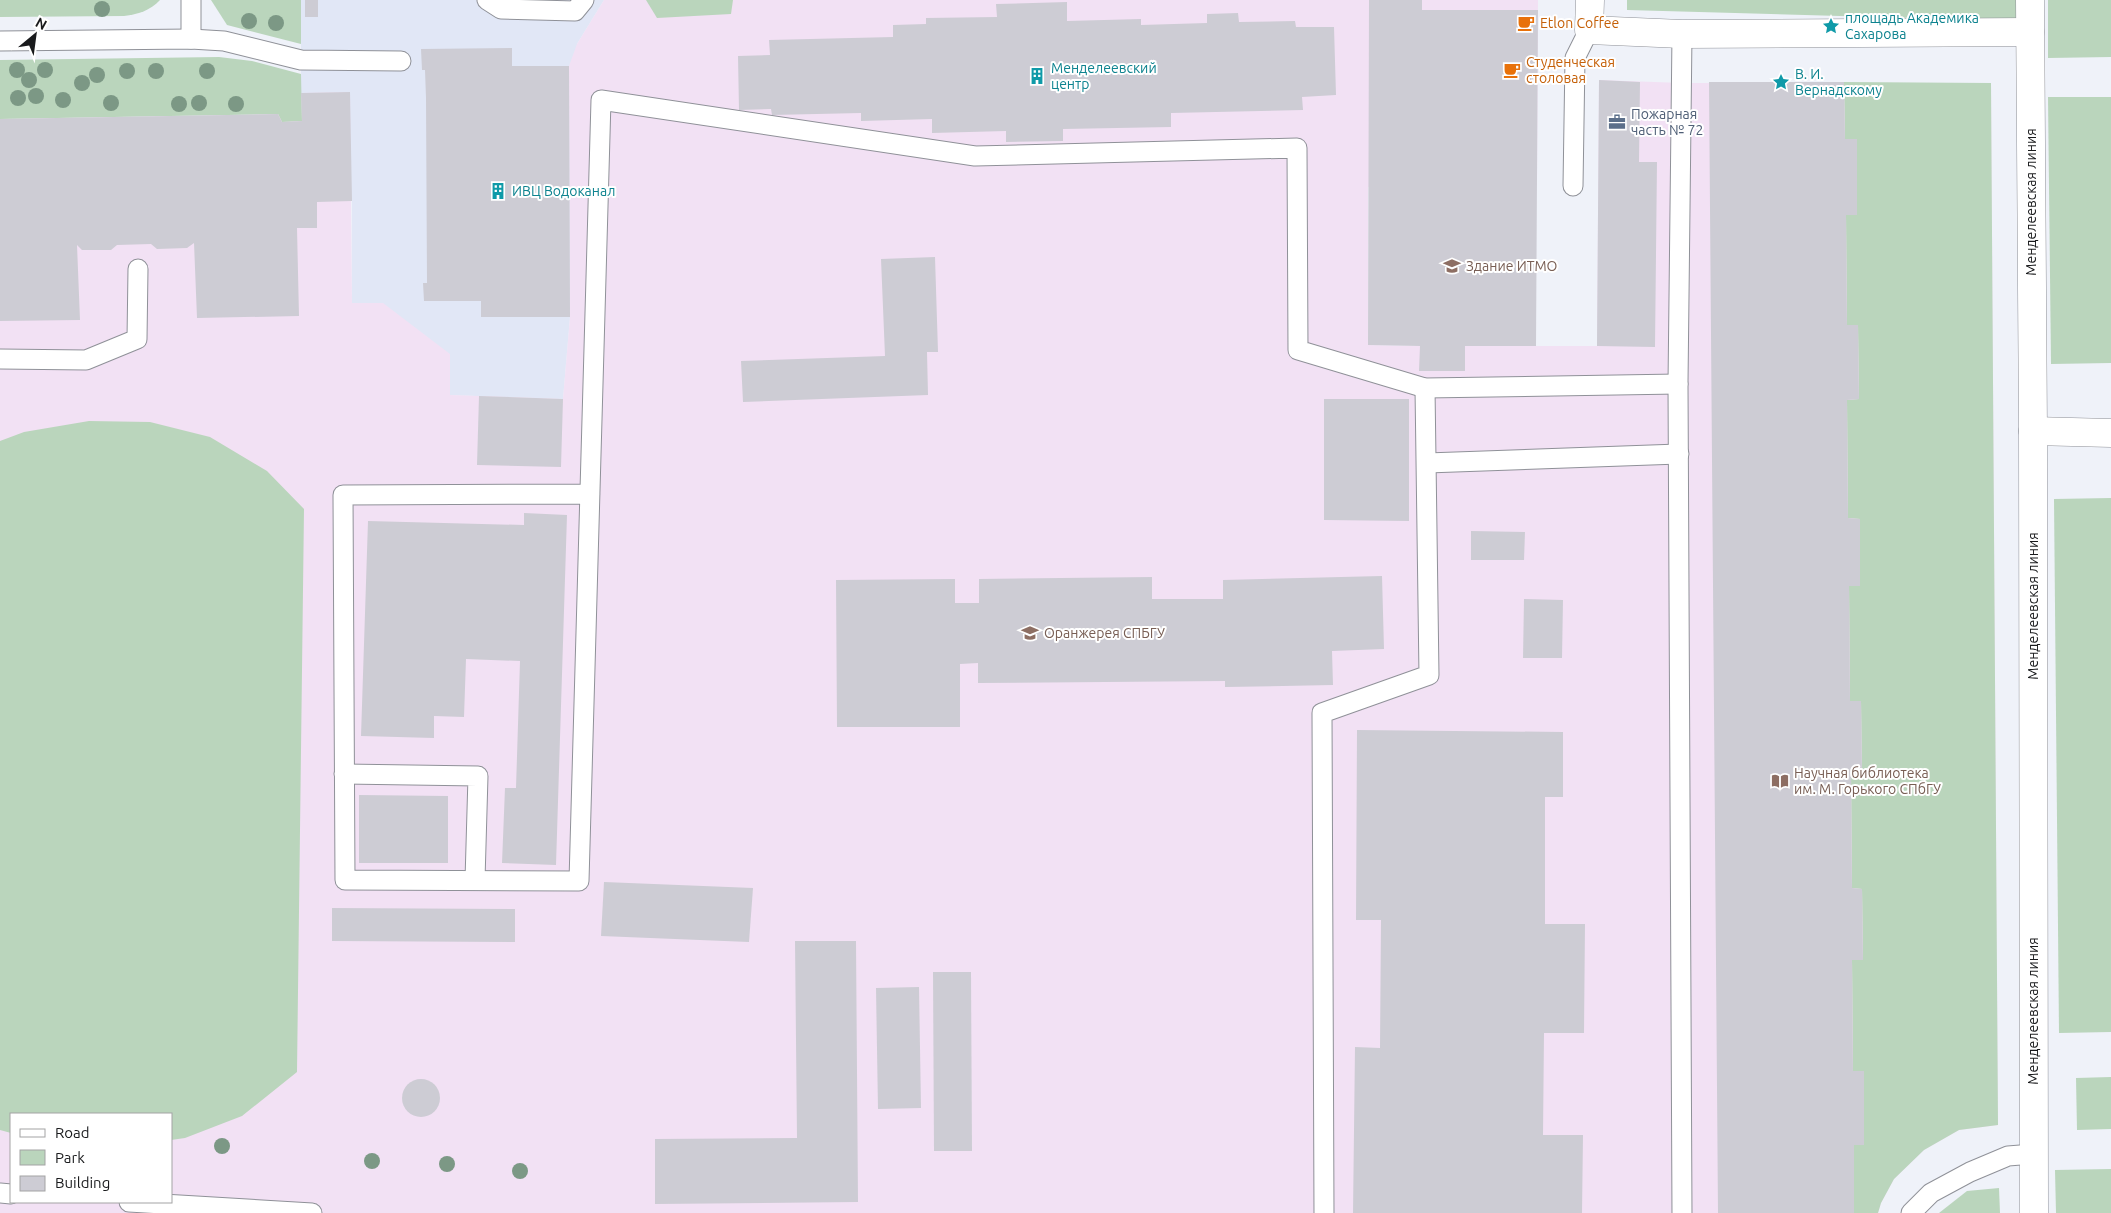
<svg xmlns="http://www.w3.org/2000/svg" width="2111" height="1213" font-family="Ubuntu,sans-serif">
	<rect width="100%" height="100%" fill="#eff2f9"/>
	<!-- built -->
	<polygon fill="#e1e7f6" points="301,0 604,0 577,44 570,317 563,399 449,395 352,304 352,201 301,93"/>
	<!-- education -->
	<path fill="#f2e1f4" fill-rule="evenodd" d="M604 0H1538L1537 186 1368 187V345L1420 346V371H1465V346H1597L1599 80 1682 83H1991L1998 1125 1959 1130 1924 1150 1894 1179 1881 1203 1878 1213H0V119L278 114 281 118 302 121 301 93 350 92 352 303H383L450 354V395L563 399 570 317 569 66 577 44ZM11 1114H171V1202H11Z"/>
	<!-- green -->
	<g fill="#bad5bc">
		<path d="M0 0H160C150 11 138 14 124 16L0 17Z"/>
		<polygon points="211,0 301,0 301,44 227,25"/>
		<polygon points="646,0 733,0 731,14 657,18"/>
		<polygon points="1627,0 2019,0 2018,21 1627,10"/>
		<polygon points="2048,0 2111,0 2111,57 2048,58"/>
		<polygon points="219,57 252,61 301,74 302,121 282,122 278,114 0,119 0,60"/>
		<polygon points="1844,82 1991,83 1998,1125 1959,1130 1924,1150 1894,1179 1881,1203 1878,1213 1854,1213 1854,1145 1864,1145 1864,1072 1853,1071 1852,960 1863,959 1862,889 1852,888 1851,775 1862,774 1861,702 1850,701 1849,586 1860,586 1860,519 1848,518 1847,400 1859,399 1858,325 1847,325 1846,215 1857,214 1857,139 1845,139"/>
		<polygon points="2048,97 2111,97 2111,363 2051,364"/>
		<polygon points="89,421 150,422 210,437 267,471 304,509 297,1072 242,1116 185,1138 171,1140 171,1114 11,1114 11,1133 0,1130 0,441 24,432"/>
		<polygon points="2111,498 2111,1032 2059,1033 2054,499"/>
		<polygon points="2111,1077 2111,1129 2077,1130 2076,1078"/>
		<polygon points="2111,1169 2111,1213 2056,1213 2055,1170"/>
		<polygon points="1999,1188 2000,1213 1939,1213 1967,1191"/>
	</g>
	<!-- building -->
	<g fill="#cdccd4">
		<rect x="305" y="0" width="13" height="17"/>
		<polygon points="1369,0 1422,0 1422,10 1538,10 1536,346 1465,346 1465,371 1419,371 1420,346 1368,345"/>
		<polygon points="1067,2 1067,21 1141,19 1141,25 1207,23 1207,14 1238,13 1239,22 1295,21 1296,27 1334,27 1336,95 1302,97 1303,110 1171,113 1171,127 1063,129 1063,141 1006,142 1006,131 932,133 932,119 861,121 861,113 772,115 771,109 739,110 738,56 770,55 769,40 893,37 893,25 926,24 926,18 997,17 996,4"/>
		<polygon points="512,48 512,66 569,66 570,317 481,317 481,301 424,301 423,283 427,283 426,98 425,70 422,70 421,49"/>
		<polygon points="1599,80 1640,82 1639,162 1657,162 1655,347 1597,346"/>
		<polygon points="1709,82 1844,82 1845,139 1857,139 1857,215 1846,215 1847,325 1858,325 1859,399 1847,400 1848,518 1860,519 1860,586 1849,586 1850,701 1861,701 1862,774 1851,775 1852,888 1862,889 1863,960 1852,960 1853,1071 1864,1071 1864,1145 1854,1145 1854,1213 1718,1213"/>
		<polygon points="350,92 352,201 317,202 317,228 297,228 299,316 197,318 194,243 187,248 157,249 151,244 117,245 111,250 82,250 77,245 80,320 0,321 0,119 278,114 282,122 302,121 301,93"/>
		<polygon points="935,257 938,352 927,352 928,395 743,402 741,361 885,356 881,259"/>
		<polygon points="479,396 563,399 561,467 477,465"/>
		<polygon points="1324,399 1409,399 1409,521 1324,520"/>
		<polygon points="524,513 567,515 556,865 502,863 505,788 516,788 520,661 466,659 464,717 434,716 434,738 361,736 368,521 524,525"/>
		<polygon points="1471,531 1525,532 1524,560 1471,560"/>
		<polygon points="1382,576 1384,649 1332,651 1333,685 1225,687 1225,681 978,683 978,663 960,664 960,727 837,727 836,580 955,579 955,603 979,603 979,579 1152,577 1152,599 1223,599 1223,580"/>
		<polygon points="1524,599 1563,600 1562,658 1523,658"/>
		<polygon points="1357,730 1563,732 1563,797 1545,797 1545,924 1585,924 1584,1033 1544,1033 1543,1135 1583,1135 1582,1213 1353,1213 1355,1047 1380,1048 1381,920 1356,920"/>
		<polygon points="359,795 448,796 448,863 359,863"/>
		<polygon points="604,882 753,888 749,942 601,936"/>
		<polygon points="332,908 515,909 515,942 332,941"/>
		<polygon points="795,941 856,941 858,1202 655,1204 655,1139 797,1138"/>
		<polygon points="933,972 971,972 972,1151 934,1151"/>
		<polygon points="919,987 921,1108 878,1109 876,988"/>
		<circle cx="421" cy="1098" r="19"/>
	</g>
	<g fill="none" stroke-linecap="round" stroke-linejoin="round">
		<!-- lane casing -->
		<g stroke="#8f9198" stroke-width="21">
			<g id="lane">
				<polyline points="487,0 501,9 575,11 584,0"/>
				<polyline points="191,39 191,0"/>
				<polyline points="0,41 191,39 224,41 301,60 401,61"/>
				<polyline points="1573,186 1575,58 1589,30"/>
				<polyline points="0,359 86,360 137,339 138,269"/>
				<polyline points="1427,463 1679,454"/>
				<polyline points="590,494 343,495 345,880 579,881 601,100 975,156 1297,148 1298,350 1425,388 1678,384"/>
				<polyline points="344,774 478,776 475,880"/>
				<polyline points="0,1193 11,1194"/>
				<polyline points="129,1202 312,1213"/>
				<polyline points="1324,1213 1322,713 1429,675 1425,388"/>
				<polyline points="1682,1213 1678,384 1682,34"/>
				<polyline points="1911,1213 1931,1193 1970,1172 2008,1156 2033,1154"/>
			</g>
		</g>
		<!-- street casing -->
		<g stroke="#8f9198" stroke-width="29">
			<g id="street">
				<polyline points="1590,0 1589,30 1682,34 2030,32"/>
				<polyline points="2030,0 2033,431 2034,1213"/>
				<polyline points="2033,431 2111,433"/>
			</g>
		</g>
		<!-- lane -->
		<use href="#lane" stroke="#fff" stroke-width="19"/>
		<!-- street -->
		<use href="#street" stroke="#fff" stroke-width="28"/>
	</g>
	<!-- trees -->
	<g fill="#7c9885">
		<circle cx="102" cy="9" r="8"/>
		<circle cx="249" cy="21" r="8"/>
		<circle cx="276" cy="23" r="8"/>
		<circle cx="17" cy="70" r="8"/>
		<circle cx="45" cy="70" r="8"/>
		<circle cx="127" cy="71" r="8"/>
		<circle cx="156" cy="71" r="8"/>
		<circle cx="207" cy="71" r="8"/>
		<circle cx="97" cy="75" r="8"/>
		<circle cx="29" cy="80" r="8"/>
		<circle cx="82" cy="83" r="8"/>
		<circle cx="36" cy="96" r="8"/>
		<circle cx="18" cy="98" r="8"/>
		<circle cx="63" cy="100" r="8"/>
		<circle cx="111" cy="103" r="8"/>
		<circle cx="199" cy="103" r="8"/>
		<circle cx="179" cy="104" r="8"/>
		<circle cx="236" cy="104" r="8"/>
		<circle cx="222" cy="1146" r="8"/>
		<circle cx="372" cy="1161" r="8"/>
		<circle cx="447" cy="1164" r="8"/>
		<circle cx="520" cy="1171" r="8"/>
	</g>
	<!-- icons -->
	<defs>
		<g id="cafe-bare" transform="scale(1.35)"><path d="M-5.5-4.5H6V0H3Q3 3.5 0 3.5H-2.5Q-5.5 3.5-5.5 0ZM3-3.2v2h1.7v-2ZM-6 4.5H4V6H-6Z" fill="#e8710a" stroke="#fff" stroke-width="2.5" paint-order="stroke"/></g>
		<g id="sight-bare" transform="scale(1.35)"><path d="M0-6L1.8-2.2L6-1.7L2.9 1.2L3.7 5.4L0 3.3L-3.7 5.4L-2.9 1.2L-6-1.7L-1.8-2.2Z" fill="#0f9aa8" stroke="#fff" stroke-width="2.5" paint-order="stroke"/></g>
		<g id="building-bare" transform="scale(1.35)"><path d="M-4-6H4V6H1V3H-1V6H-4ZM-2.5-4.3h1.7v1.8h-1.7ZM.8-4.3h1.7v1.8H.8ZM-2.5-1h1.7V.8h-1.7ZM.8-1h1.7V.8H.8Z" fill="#0f9aa8" stroke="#fff" stroke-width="2.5" paint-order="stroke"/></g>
		<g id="office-bare" transform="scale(1.35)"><path d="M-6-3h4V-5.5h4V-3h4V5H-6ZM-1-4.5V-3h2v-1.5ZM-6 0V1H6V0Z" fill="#5c6f8a" stroke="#fff" stroke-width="2.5" paint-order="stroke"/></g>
		<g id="university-bare" transform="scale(1.35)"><path d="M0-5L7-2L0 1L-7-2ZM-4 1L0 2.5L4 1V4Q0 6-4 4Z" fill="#8d6e63" stroke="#fff" stroke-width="2.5" paint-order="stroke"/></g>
		<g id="library-bare" transform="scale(1.35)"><path d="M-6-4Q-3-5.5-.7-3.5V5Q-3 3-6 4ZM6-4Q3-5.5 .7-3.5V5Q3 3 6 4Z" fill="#8d6e63" stroke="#fff" stroke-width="2.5" paint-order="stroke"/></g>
	</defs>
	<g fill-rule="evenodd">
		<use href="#cafe-bare" x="1526" y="23"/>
		<use href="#sight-bare" x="1831" y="26"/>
		<use href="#cafe-bare" x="1512" y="70"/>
		<use href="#building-bare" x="1037" y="76"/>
		<use href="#sight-bare" x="1781" y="82"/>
		<use href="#office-bare" x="1617" y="122"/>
		<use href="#building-bare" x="498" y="191"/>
		<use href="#university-bare" x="1452" y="266"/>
		<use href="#university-bare" x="1030" y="633"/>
		<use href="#library-bare" x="1780" y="781"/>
	</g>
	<g text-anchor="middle" stroke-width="4" stroke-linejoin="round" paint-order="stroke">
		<!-- culture labels -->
		<g font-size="14" fill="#0d838f" stroke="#fff" text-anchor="start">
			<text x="1845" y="23">площадь Академика<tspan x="1845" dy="16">Сахарова</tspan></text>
			<text x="1051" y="73">Менделеевский<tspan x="1051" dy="16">центр</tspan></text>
			<text x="1795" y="79">В. И.<tspan x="1795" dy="16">Вернадскому</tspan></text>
			<text x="512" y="196">ИВЦ Водоканал</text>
		</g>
		<!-- food labels -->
		<g font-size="14" fill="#c56008" stroke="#fff" text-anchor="start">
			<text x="1540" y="28">Etlon Coffee</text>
			<text x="1526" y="67">Студенческая<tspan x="1526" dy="16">столовая</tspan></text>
		</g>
		<!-- service labels -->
		<g font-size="14" fill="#4e5e75" stroke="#fff" text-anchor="start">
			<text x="1631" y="119">Пожарная<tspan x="1631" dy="16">часть № 72</tspan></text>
		</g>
		<!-- street labels -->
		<g font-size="14" fill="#191a1c" stroke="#fff">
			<text transform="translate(2031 202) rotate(-90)" y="5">Менделеевская линия</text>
			<text transform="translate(2033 606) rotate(-90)" y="5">Менделеевская линия</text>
			<text transform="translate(2033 1011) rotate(-90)" y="5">Менделеевская линия</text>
		</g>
		<!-- education labels -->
		<g font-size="14" fill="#785e54" stroke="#fff" text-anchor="start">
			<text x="1466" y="271">Здание ИТМО</text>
			<text x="1044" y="638">Оранжерея СПБГУ</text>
			<text x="1794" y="778">Научная библиотека<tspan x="1794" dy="16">им. М. Горького СПбГУ</tspan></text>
		</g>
	</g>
	<!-- legend -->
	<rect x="10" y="1113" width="162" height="90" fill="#ffffff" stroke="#a3a3a4"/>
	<rect x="20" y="1129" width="25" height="8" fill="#ffffff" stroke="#a3a3a4"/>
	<text x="55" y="1138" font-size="15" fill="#191a1c">Road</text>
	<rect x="20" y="1150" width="25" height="15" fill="#bad5bc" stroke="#a3a3a4"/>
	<text x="55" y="1163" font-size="15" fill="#191a1c">Park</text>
	<rect x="20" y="1176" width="25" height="15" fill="#cdccd4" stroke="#a3a3a4"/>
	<text x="55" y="1188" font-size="15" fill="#191a1c">Building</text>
	<!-- north arrow -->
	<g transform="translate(35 35) rotate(29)" stroke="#ffffff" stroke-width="4" paint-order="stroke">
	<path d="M0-4L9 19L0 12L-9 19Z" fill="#191a1c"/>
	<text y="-8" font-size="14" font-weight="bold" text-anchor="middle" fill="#191a1c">N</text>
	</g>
</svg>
